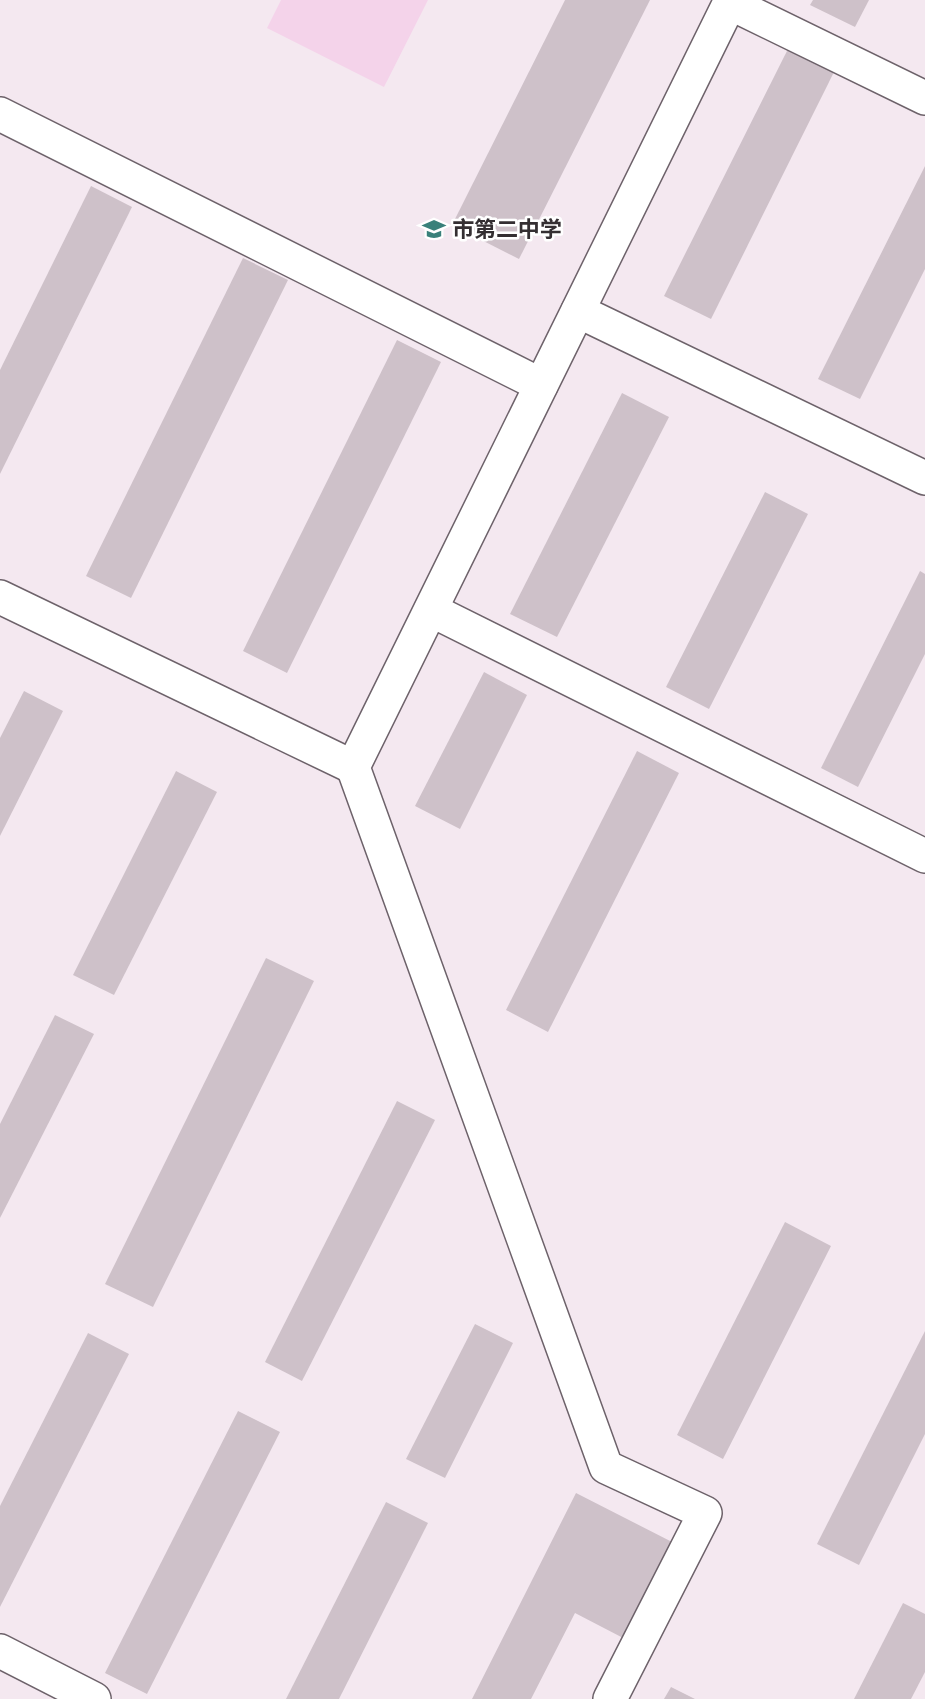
<svg xmlns="http://www.w3.org/2000/svg" width="925" height="1699" font-family="'Exo 2','Noto Sans SC',sans-serif">
	<rect width="100%" height="100%" fill="#f4e8f0"/>
	<!-- pitch -->
	<polygon fill="#f4d3ea" points="281,0 428,0 384,87 267,28"/>
	<!-- building -->
	<g fill="#cec1c9">
		<polygon points="565,0 650,0 519,259 452,225"/>
		<polygon points="813,0 869,0 855,27 810,5"/>
		<polygon points="792,41 838,64 711,319 664,296"/>
		<polygon points="925,166 925,269 860,399 818,379"/>
		<polygon points="91,186 132,207 0,474 0,370"/>
		<polygon points="243,258 288,280 131,598 86,576"/>
		<polygon points="397,340 441,362 287,673 243,651"/>
		<polygon points="622,393 669,417 557,637 510,614"/>
		<polygon points="765,492 808,514 709,709 666,687"/>
		<polygon points="920,571 925,574 925,654 858,787 821,768"/>
		<polygon points="484,672 527,695 460,829 415,806"/>
		<polygon points="24,691 63,711 0,836 0,738"/>
		<polygon points="637,751 679,773 548,1032 506,1010"/>
		<polygon points="176,771 217,792 114,995 73,975"/>
		<polygon points="266,958 314,981 153,1307 105,1284"/>
		<polygon points="55,1015 94,1034 0,1218 0,1124"/>
		<polygon points="397,1101 435,1120 302,1381 265,1362"/>
		<polygon points="785,1222 831,1246 723,1459 677,1435"/>
		<polygon points="475,1324 513,1343 445,1478 406,1459"/>
		<polygon points="925,1331 925,1434 859,1565 817,1544"/>
		<polygon points="88,1333 129,1354 0,1607 0,1506"/>
		<polygon points="238,1411 280,1432 147,1694 105,1673"/>
		<polygon points="576,1493 676,1544 627,1640 575,1613 531,1699 472,1699"/>
		<polygon points="386,1502 428,1523 339,1699 286,1699"/>
		<polygon points="903,1603 925,1614 925,1672 911,1699 854,1699"/>
		<polygon points="671,1687 695,1699 664,1699"/>
	</g>
	<g fill="none" stroke-linecap="round" stroke-linejoin="round">
		<!-- minor casing -->
		<g stroke="#6d626a" stroke-width="36">
			<g id="minor">
				<polyline points="730,3 925,98"/>
				<polyline points="0,114 541,385"/>
				<polyline points="578,311 925,478"/>
				<polyline points="0,597 353,767"/>
				<polyline points="431,610 925,856"/>
				<polyline points="0,1651 94,1699"/>
				<polyline points="610,1699 705,1513 606,1467 353,767 731,0"/>
			</g>
		</g>
		<!-- minor -->
		<use href="#minor" stroke="#fff" stroke-width="33"/>
	</g>
	<!-- icons -->
	<defs>
		<g id="school-bare" transform="scale(1.8)"><path d="M0-5L7-2L0 1L-7-2ZM-4 1L0 2.5L4 1V4Q0 6-4 4Z" fill="#39807a" stroke="#fff" stroke-width="2.5" paint-order="stroke"/></g>
	</defs>
	<g fill-rule="evenodd">
		<use href="#school-bare" x="434" y="229"/>
	</g>
	<g text-anchor="middle" stroke-width="5" stroke-linejoin="round" paint-order="stroke">
		<!-- poi labels -->
		<g font-size="22" font-weight="bold" fill="#342f32" stroke="#fff" text-anchor="start">
			<text x="452" y="237">市第二中学</text>
		</g>
	</g>
</svg>
